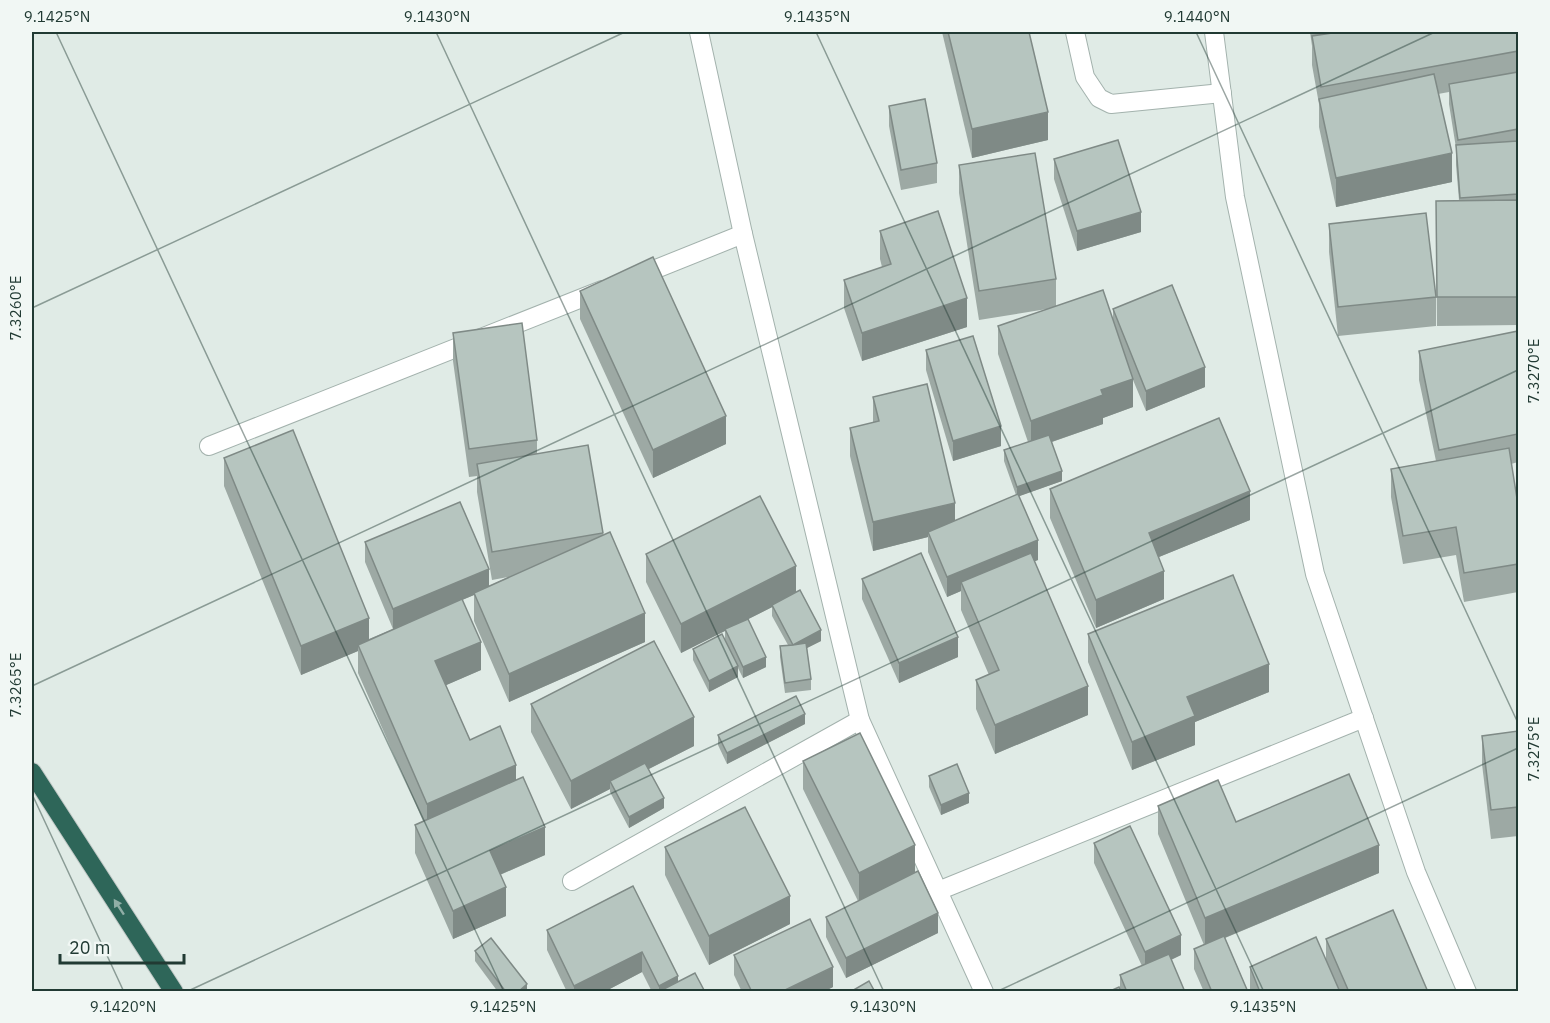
<svg xmlns="http://www.w3.org/2000/svg" width="1550" height="1023" font-family="'IBM Plex Sans',sans-serif">
	<rect width="100%" height="100%" fill="#e0ebe6"/>
	<g fill="none" stroke-linecap="round" stroke-linejoin="round">
		<!-- minor casing -->
		<g stroke="#a3b2ad" stroke-width="20">
			<g id="minor">
				<polyline points="699,32 743,234 860,720 984,992"/>
				<polyline points="1075,32 1085,77 1099,98 1111,104 1222,93"/>
				<polyline points="1214,32 1235,197 1315,574 1416,872 1467,992"/>
				<polyline points="636,277 743,234"/>
				<polyline points="209,446 602,290"/>
				<polyline points="572,881 860,720"/>
				<polyline points="938,891 1364,718"/>
			</g>
		</g>
		<!-- highway casing -->
		<g stroke="#c1c8c6" stroke-width="20">
			<polyline id="highway" points="32,772 174,992"/>
		</g>
		<!-- minor -->
		<use href="#minor" stroke="#fff" stroke-width="18"/>
		<!-- highway -->
		<use href="#highway" stroke="#2e6659" stroke-width="18"/>
	</g>
	<!-- wall -->
	<g fill="#9da9a4">
		<polygon points="942,32 1029,32 1048,140 972,158"/>
		<polygon points="1310,32 1518,32 1518,325 1437,326 1436,201 1459,200 1456,165 1456,148 1449,104 1449,92 1438,94 1452,182 1336,207 1319,127 1319,104 1312,65 1312,46"/>
		<polygon points="889,106 937,163 937,183 901,190 889,126"/>
		<polygon points="1054,159 1141,232 1077,251 1054,179"/>
		<polygon points="959,165 1056,279 1056,306 1113,320 1113,309 1205,387 1146,411 1133,380 1133,407 1103,418 1103,424 1052,442 1062,481 1019,496 1038,560 1034,561 1088,715 995,754 976,709 976,680 989,675 961,610 961,591 947,597 928,552 928,537 873,551 850,456 850,428 873,423 873,397 955,521 1016,495 1004,461 1004,450 1028,442 998,354 998,326 1047,309 979,320 959,193"/>
		<polygon points="1329,224 1436,297 1436,326 1338,336 1329,252"/>
		<polygon points="880,231 967,327 862,361 844,308 844,280 882,267 880,259"/>
		<polygon points="580,291 726,444 653,478 580,319"/>
		<polygon points="1518,331 1518,462 1511,464 1518,505 1518,592 1464,602 1456,555 1403,564 1391,497 1391,469 1436,461 1419,380 1419,351"/>
		<polygon points="453,333 537,440 537,454 603,533 603,535 645,642 509,702 474,621 474,595 462,600 481,670 446,685 470,740 516,780 545,855 500,875 506,916 453,939 415,853 415,825 423,821 358,673 358,651 301,675 224,486 224,458 369,639 393,629 365,562 365,542 489,586 508,577 492,580 477,492 477,476 469,477 453,361"/>
		<polygon points="926,350 1001,446 953,461 926,370"/>
		<polygon points="1050,489 1250,520 1159,557 1164,599 1096,628 1050,518"/>
		<polygon points="646,554 796,592 821,641 807,648 811,679 811,690 785,693 780,657 780,646 788,645 772,616 772,607 740,623 766,667 743,678 738,668 738,677 709,692 693,660 693,649 725,640 725,631 681,653 646,582"/>
		<polygon points="862,579 958,657 899,683 862,599"/>
		<polygon points="1088,634 1269,692 1195,722 1195,745 1132,770 1088,662"/>
		<polygon points="531,704 694,746 649,769 664,808 629,828 610,792 610,789 571,809 531,732"/>
		<polygon points="805,724 727,764 718,745 718,735"/>
		<polygon points="1518,731 1518,836 1491,839 1482,764 1482,736"/>
		<polygon points="803,761 915,873 938,933 846,978 826,937 826,917 858,901 803,789"/>
		<polygon points="929,776 969,803 941,815 929,787"/>
		<polygon points="1158,806 1236,822 1379,873 1225,938 1248,992 1204,992 1194,969 1194,949 1204,945 1158,834"/>
		<polygon points="1094,843 1181,955 1171,960 1185,992 1108,992 1120,988 1120,975 1142,966 1094,863"/>
		<polygon points="665,847 790,924 709,965 665,875"/>
		<polygon points="633,886 678,982 705,992 652,992 642,972 604,992 567,992 547,950 547,930"/>
		<polygon points="1326,939 1428,992 1250,992 1250,967 1326,959"/>
		<polygon points="475,951 527,992 498,992 475,961"/>
		<polygon points="734,955 833,987 823,992 742,992 734,975"/>
	</g>
	<!-- shaded-wall -->
	<g fill="#7f8a86">
		<polygon points="1048,112 1048,140 972,158 972,129"/>
		<polygon points="1452,153 1452,182 1336,207 1336,178"/>
		<polygon points="1141,212 1141,232 1077,251 1077,231"/>
		<polygon points="967,298 967,327 862,361 862,333"/>
		<polygon points="1205,367 1205,387 1146,411 1146,391"/>
		<polygon points="1133,379 1133,407 1103,418 1103,424 1031,449 1031,421 1101,390"/>
		<polygon points="726,416 726,444 653,478 653,450"/>
		<polygon points="1001,426 1001,446 953,461 953,441"/>
		<polygon points="1062,471 1062,481 1017,497 1017,487"/>
		<polygon points="1250,491 1250,520 1149,561 1149,533"/>
		<polygon points="955,503 955,531 928,532 928,537 873,551 873,522"/>
		<polygon points="1038,540 1038,560 965,590 961,582 961,591 947,597 947,577"/>
		<polygon points="796,566 796,595 681,653 681,624"/>
		<polygon points="489,569 489,589 474,593 474,595 393,629 393,609"/>
		<polygon points="1164,571 1164,599 1096,628 1096,600"/>
		<polygon points="645,613 645,642 509,702 509,674"/>
		<polygon points="369,618 369,646 358,645 358,651 301,675 301,646"/>
		<polygon points="821,630 821,641 793,655 793,645"/>
		<polygon points="958,637 958,657 899,683 899,663"/>
		<polygon points="481,642 481,670 435,690 435,661"/>
		<polygon points="766,657 766,667 743,678 743,667"/>
		<polygon points="1269,664 1269,692 1195,722 1195,745 1132,770 1132,742 1187,697"/>
		<polygon points="738,666 738,677 709,692 709,681"/>
		<polygon points="1088,686 1088,715 995,754 995,725"/>
		<polygon points="805,714 805,724 727,764 727,753"/>
		<polygon points="694,717 694,746 613,787 610,781 610,789 571,809 571,781"/>
		<polygon points="516,765 516,794 427,832 427,804"/>
		<polygon points="969,793 969,803 941,815 941,805"/>
		<polygon points="664,798 664,808 629,828 629,817"/>
		<polygon points="545,827 545,855 490,879 490,851"/>
		<polygon points="915,845 915,874 859,902 859,873"/>
		<polygon points="1379,845 1379,873 1205,946 1205,918"/>
		<polygon points="506,887 506,916 453,939 453,911"/>
		<polygon points="790,896 790,924 709,965 709,936"/>
		<polygon points="938,913 938,933 846,978 846,958"/>
		<polygon points="1181,935 1181,955 1145,972 1145,952"/>
		<polygon points="642,952 642,972 604,992 574,992 574,986"/>
		<polygon points="833,967 833,987 823,992 781,992"/>
		<polygon points="678,976 678,992 659,992 659,986"/>
		<polygon points="527,984 527,992 518,992"/>
	</g>
	<!-- building -->
	<g fill="#b6c5bf" stroke="#7f8a86" stroke-width="1.5">
		<polygon points="948,32 1029,32 1048,112 972,129"/>
		<polygon points="1339,32 1518,32 1518,51 1321,87 1312,36"/>
		<polygon points="1518,72 1518,129 1458,140 1449,84"/>
		<polygon points="1434,74 1452,153 1336,178 1319,99"/>
		<polygon points="925,99 937,163 901,170 889,106"/>
		<polygon points="1118,140 1141,212 1077,231 1054,159"/>
		<polygon points="1518,141 1518,194 1460,198 1456,145"/>
		<polygon points="1035,153 1056,279 979,291 959,165"/>
		<polygon points="1518,200 1518,297 1437,297 1436,201"/>
		<polygon points="938,211 967,298 862,333 844,280 891,264 880,231"/>
		<polygon points="1426,213 1436,297 1338,307 1329,224"/>
		<polygon points="653,257 726,416 653,450 580,291"/>
		<polygon points="1172,285 1205,367 1146,391 1113,309"/>
		<polygon points="1103,290 1133,379 1101,390 1103,395 1031,421 998,326"/>
		<polygon points="522,323 537,440 469,449 453,333"/>
		<polygon points="1518,331 1518,434 1439,450 1419,351"/>
		<polygon points="973,336 1001,426 953,441 926,350"/>
		<polygon points="927,384 955,503 873,522 850,428 879,421 873,397"/>
		<polygon points="1219,418 1250,491 1149,533 1164,571 1096,600 1050,489"/>
		<polygon points="293,430 369,618 301,646 224,458"/>
		<polygon points="1049,435 1062,471 1017,487 1004,450"/>
		<polygon points="588,445 603,533 492,552 477,464"/>
		<polygon points="1509,448 1518,505 1518,564 1464,573 1456,527 1403,536 1391,469"/>
		<polygon points="1018,494 1038,540 947,577 928,532"/>
		<polygon points="760,496 796,566 681,624 646,554"/>
		<polygon points="460,502 489,569 393,609 365,542"/>
		<polygon points="610,532 645,613 509,674 474,593"/>
		<polygon points="921,553 958,637 899,663 862,579"/>
		<polygon points="1031,553 1088,686 995,725 976,680 999,670 961,582"/>
		<polygon points="1233,575 1269,664 1187,697 1195,716 1132,742 1088,634"/>
		<polygon points="800,590 821,630 793,645 806,643 811,679 785,683 780,646 793,645 772,605"/>
		<polygon points="462,599 481,642 435,661 470,740 500,726 516,765 427,804 358,645"/>
		<polygon points="748,619 766,657 743,667 725,629"/>
		<polygon points="722,634 738,666 709,681 693,649"/>
		<polygon points="654,641 694,717 571,781 531,704"/>
		<polygon points="796,696 805,714 727,753 718,735"/>
		<polygon points="1518,731 1518,807 1491,810 1482,736"/>
		<polygon points="860,733 915,845 859,873 803,761"/>
		<polygon points="645,763 664,798 629,817 610,781"/>
		<polygon points="957,764 969,793 941,805 929,776"/>
		<polygon points="1349,774 1379,845 1205,918 1158,806 1218,780 1236,822"/>
		<polygon points="523,777 545,827 490,851 506,887 453,911 415,825"/>
		<polygon points="745,807 790,896 709,936 665,847"/>
		<polygon points="1130,826 1181,935 1145,952 1094,843"/>
		<polygon points="918,871 938,913 846,958 826,917"/>
		<polygon points="633,886 678,976 659,986 642,952 574,986 547,930"/>
		<polygon points="1393,910 1428,992 1349,992 1326,939"/>
		<polygon points="810,919 833,967 781,992 752,992 734,955"/>
		<polygon points="1224,936 1248,992 1212,992 1194,949"/>
		<polygon points="1316,937 1340,992 1260,992 1250,967"/>
		<polygon points="491,938 527,984 518,992 506,992 475,951"/>
		<polygon points="1169,954 1185,992 1127,992 1120,975"/>
		<polygon points="695,973 705,992 658,992"/>
		<polygon points="869,981 875,992 850,992"/>
		<polygon points="1119,987 1121,992 1108,992"/>
	</g>
	<!-- one-way arrows -->
	<defs><path id="oneway-solid" d="M-6-.8H1V-3.2L6.5 0L1 3.2V.8H-6Z" transform="scale(1.5)"/></defs>
	<use fill="#90aea6" href="#oneway-solid" transform="translate(119 907) rotate(-123)"/>
	<!-- ticks -->
	<path fill="none" stroke="#213a33" stroke-width="1.5" stroke-opacity="0.45" d="M56 32 504 992M436 32 884 992M816 32 1264 992M1196 32 1518 723M32 308 625 32M32 686 1435 32M32 794 124 992M186 992 1518 370M996 992 1518 748"/>
	<!-- border -->
	<rect width="1550" height="1023" fill="none" stroke="#f1f7f4" stroke-width="66"/>
	<!-- scale -->
	<path d="M60 954v9h124v-9" fill="none" stroke="#213a33" stroke-width="3"/>
	<text x="69" y="954" font-size="18" fill="#213a33" stroke="#f1f7f4" stroke-width="4.5" paint-order="stroke">20 m</text>
	<rect x="33" y="33" width="1484" height="957" fill="none" stroke="#213a33" stroke-width="2"/>
	<g font-size="15" text-anchor="middle" fill="#213a33">
		<text x="57" y="22">9.1425°N</text>
		<text x="437" y="22">9.1430°N</text>
		<text x="817" y="22">9.1435°N</text>
		<text x="1197" y="22">9.1440°N</text>
		<text transform="translate(16 308) rotate(-90)" y="5">7.3260°E</text>
		<text transform="translate(1534 371) rotate(-90)" y="5">7.3270°E</text>
		<text transform="translate(16 685) rotate(-90)" y="5">7.3265°E</text>
		<text transform="translate(1534 749) rotate(-90)" y="5">7.3275°E</text>
		<text x="123" y="1012">9.1420°N</text>
		<text x="503" y="1012">9.1425°N</text>
		<text x="883" y="1012">9.1430°N</text>
		<text x="1263" y="1012">9.1435°N</text>
	</g>
</svg>
